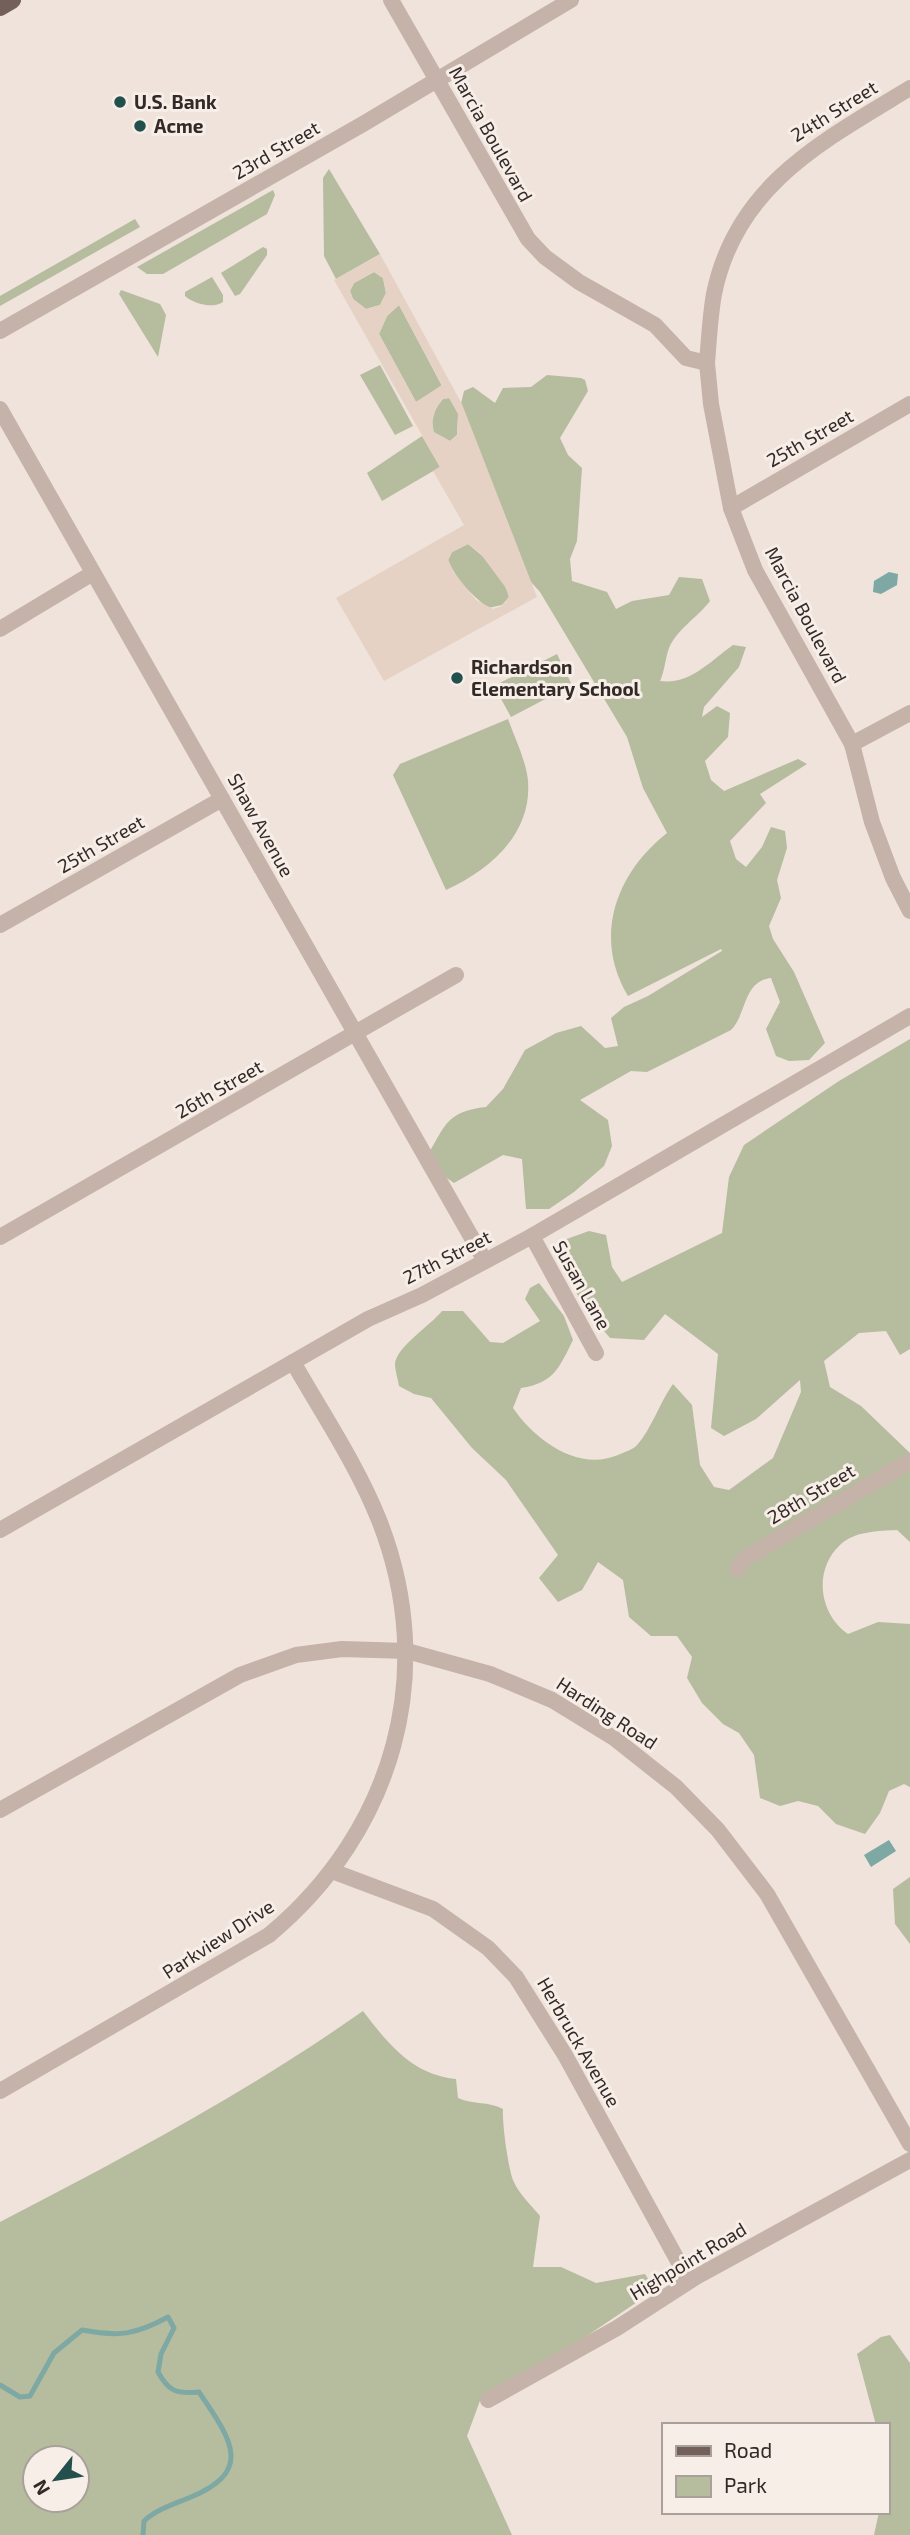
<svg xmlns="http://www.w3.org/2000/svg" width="910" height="2535" font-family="'Exo 2',sans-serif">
	<rect width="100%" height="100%" fill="#efe3dc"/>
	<!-- green -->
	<g fill="#b6bc9e" fill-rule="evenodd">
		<polygon points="329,169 380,254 336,279 324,256 323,178"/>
		<polygon points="273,190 275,195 267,214 163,274 147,274 137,267"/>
		<polygon points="135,219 140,227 0,306 0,296"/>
		<polygon points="263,247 267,249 267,255 240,294 235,296 221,273"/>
		<polygon points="374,272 383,278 386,293 380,305 366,309 353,299 350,291 354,283"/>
		<path d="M212 277 223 295V302C213 309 194 304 185 296V292Z"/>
		<polygon points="121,290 160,304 166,315 158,357 119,294"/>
		<polygon points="399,305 442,386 416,402 379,334 387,316"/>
		<polygon points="380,365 413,426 395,435 360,375"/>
		<path d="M547 375 581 378 585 380 588 391 560 438 568 455 582 468 577 541 570 559 572 581 607 592 616 609 632 601 669 595 679 577 702 579 710 601C698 617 677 629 669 648 665 659 665 670 660 681 690 685 709 662 733 645L746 647 739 667 704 707 702 717 717 706 730 713 728 737 705 761 711 780 724 791 798 759 807 764 760 794 766 803 730 841 736 859 746 867 762 847 771 827 785 831 787 848 777 880 781 898 769 926 773 939 794 972 825 1043 809 1060 789 1061 776 1056 766 1029 780 1002 771 978C743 981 747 1014 731 1030L647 1072 631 1071 580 1100 608 1120 612 1146 604 1166 574 1192 549 1209H526L522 1159 503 1155 454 1183 437 1171 429 1153C446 1123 449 1111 486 1107L503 1089 525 1050 556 1033 581 1026 605 1048 618 1046 611 1018 624 1007 648 996 722 951 721 949 628 996C593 938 615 874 667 833L643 788 627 737 540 592 513 562 458 417 457 435 450 441 433 432C431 418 434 409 443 399L449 398 459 412 464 391 473 387 495 403 503 388 531 387Z"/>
		<polygon points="422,436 440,467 382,501 367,473"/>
		<path d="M468 544C486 558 503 575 509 597L502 605 488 608C471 594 457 581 448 560L452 552Z"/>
		<polygon points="557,654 572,685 511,717 494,686"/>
		<path d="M508 719C515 739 526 760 528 781 532 834 490 870 446 890L393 775 400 764Z"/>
		<path d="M910 1039V1349L900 1355 886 1331 859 1333 824 1361 830 1387 861 1406 910 1453V1542L897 1530C879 1531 854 1531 840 1545 813 1570 819 1614 848 1634L878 1622 910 1624V1787L904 1784 889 1791 880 1813 865 1834 836 1824 818 1806 798 1801 780 1806 760 1798 754 1755 739 1733 723 1724 702 1703 687 1678 692 1657 677 1636H651L629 1617 623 1580 598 1562 582 1590 558 1602 539 1578 558 1555 506 1480 472 1448 431 1398 414 1394 399 1386C398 1379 395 1370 395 1364 396 1347 431 1325 442 1311H463L490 1342 503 1343 540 1321 525 1299 530 1288 539 1283 564 1316 573 1340C559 1368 554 1383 521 1388L513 1408C535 1440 578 1472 618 1455 624 1452 633 1450 637 1445 651 1430 660 1402 673 1384L692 1405 700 1465 714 1487 729 1490 773 1458 801 1392 800 1380 756 1419 724 1436 711 1428 718 1354 665 1314 644 1340 610 1338 587 1311 559 1263 564 1240 589 1231 606 1235 612 1267 622 1282 722 1233 729 1177 744 1145 839 1081Z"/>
		<polygon points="910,1877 910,1944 895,1924 893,1889"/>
		<path d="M363 2011C388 2044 413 2075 456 2079L458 2098C474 2105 488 2101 503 2109 502 2123 508 2167 513 2180 518 2193 531 2205 540 2216L533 2267H561L596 2283 645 2274 655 2290 563 2352 481 2398 467 2436 512 2535H0V2222C125 2157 248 2092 363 2011ZM35 2458H77V2500H35Z"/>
		<polygon points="890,2335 910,2363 910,2535 874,2535 879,2512 887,2512 887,2425 876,2425 857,2354 881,2337"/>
	</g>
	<!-- plaza -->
	<path fill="#e5d2c5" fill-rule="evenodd" d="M380 254 462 404 537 597 384 681 336 598 464 525 433 471 440 467 334 280ZM374 272 383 278 386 293 380 305 366 309 353 299 350 291 354 283ZM399 305 442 385 416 402 379 334 387 316ZM449 398 458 414 457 435 450 441 434 432 432 422 436 408 443 399ZM468 544 480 553 506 588 509 597 502 606 493 609 476 600 454 573 448 560 452 552Z"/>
	<!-- water -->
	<g fill="#7ea8a4">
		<polygon points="889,572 898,574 897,585 881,594 873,592 874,581"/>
		<polygon points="889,1840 896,1851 871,1867 864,1855"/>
	</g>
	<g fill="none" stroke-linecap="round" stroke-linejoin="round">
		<!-- stream -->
		<path stroke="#7ea8a4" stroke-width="5" d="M0 2385 20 2397 30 2396 54 2353 82 2330C119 2337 135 2335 168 2317L174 2328 161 2354 158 2372C169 2392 177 2394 199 2392 228 2436 257 2470 191 2497 174 2504 157 2509 144 2521L143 2535"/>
		<!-- street -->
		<g stroke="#c5b2a9" stroke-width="16">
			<polyline points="391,0 528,239 545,257 579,282 655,325 686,358 707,363 711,404 731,508 755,570 852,744 872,822 893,878 910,911"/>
			<polyline points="0,331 363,124 571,0"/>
			<path d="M707 363C709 340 710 316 714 294 736 185 823 141 910 88"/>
			<polyline points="0,409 485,1261"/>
			<polyline points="731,508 910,404"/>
			<polyline points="0,629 93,573"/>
			<polyline points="852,744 910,713"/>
			<polyline points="0,925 222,799"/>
			<polyline points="532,1236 596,1353"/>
			<polyline points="0,1237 456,975"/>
			<polyline points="0,1530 368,1319 422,1295 532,1236 910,1016"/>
			<polyline points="737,1569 744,1559 910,1461"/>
			<polyline points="0,1810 240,1675 296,1655 342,1649 407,1651 490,1674 552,1700 614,1738 676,1787 718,1830 767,1894 910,2144"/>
			<polyline points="332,1871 433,1909 488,1948 516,1977 565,2055 689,2281"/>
			<path d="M0 2091 269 1935C394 1831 439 1672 379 1520 357 1465 322 1413 293 1362"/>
			<polyline points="488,2400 617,2328 696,2277 910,2160"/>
		</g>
		<!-- primary -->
		<polyline stroke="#74605b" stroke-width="18" points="0,7 12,0"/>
	</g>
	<!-- markers -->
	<g fill="#23504c" stroke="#f7eee8" stroke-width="2.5">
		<circle cx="120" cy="102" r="7"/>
		<circle cx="140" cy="126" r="7"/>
		<circle cx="457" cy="678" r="7"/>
	</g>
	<g text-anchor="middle" stroke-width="6" stroke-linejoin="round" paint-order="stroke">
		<!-- poi labels -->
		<g font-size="19" font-weight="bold" fill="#332a28" stroke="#f7eee8" text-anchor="start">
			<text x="134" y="109">U.S. Bank</text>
			<text x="154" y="133">Acme</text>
			<text x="471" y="674">Richardson<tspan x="471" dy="22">Elementary School</tspan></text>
		</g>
		<!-- street labels -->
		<g font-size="19" fill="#332a28" stroke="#f7eee8">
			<text transform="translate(834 111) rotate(-32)" y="7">24th Street</text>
			<text transform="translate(491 134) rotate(61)" y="7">Marcia Boulevard</text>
			<text transform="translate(276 150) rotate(-30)" y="7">23rd Street</text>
			<text transform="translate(810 438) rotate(-30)" y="7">25th Street</text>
			<text transform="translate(806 615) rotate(62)" y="7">Marcia Boulevard</text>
			<text transform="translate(261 825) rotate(61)" y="7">Shaw Avenue</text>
			<text transform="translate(101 844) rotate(-30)" y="7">25th Street</text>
			<text transform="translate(219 1089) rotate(-30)" y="7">26th Street</text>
			<text transform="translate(447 1257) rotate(-27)" y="7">27th Street</text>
			<text transform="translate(582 1285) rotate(61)" y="7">Susan Lane</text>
			<text transform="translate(811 1494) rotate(-31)" y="7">28th Street</text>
			<text transform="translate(607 1713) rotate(33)" y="7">Harding Road</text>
			<text transform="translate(218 1939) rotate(-33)" y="7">Parkview Drive</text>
			<text transform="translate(579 2042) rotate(60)" y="7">Herbruck Avenue</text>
			<text transform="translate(688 2261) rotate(-31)" y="7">Highpoint Road</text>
		</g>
	</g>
	<!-- legend -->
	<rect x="662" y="2423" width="228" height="91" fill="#f7eee8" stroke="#a9a09b" stroke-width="2"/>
	<rect x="676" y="2446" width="35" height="10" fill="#74605b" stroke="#a9a09b" stroke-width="2"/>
	<text x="724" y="2458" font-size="21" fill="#332a28">Road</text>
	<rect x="676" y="2476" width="35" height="21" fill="#b6bc9e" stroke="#a9a09b" stroke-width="2"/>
	<text x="724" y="2493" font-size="21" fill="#332a28">Park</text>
	<!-- north arrow -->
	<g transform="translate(56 2479) rotate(240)"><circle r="33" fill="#f7eee8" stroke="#a9a09b" stroke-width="2"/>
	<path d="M0-5L12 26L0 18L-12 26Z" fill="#23504c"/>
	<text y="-10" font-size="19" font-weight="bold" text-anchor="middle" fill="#332a28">N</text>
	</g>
</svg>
